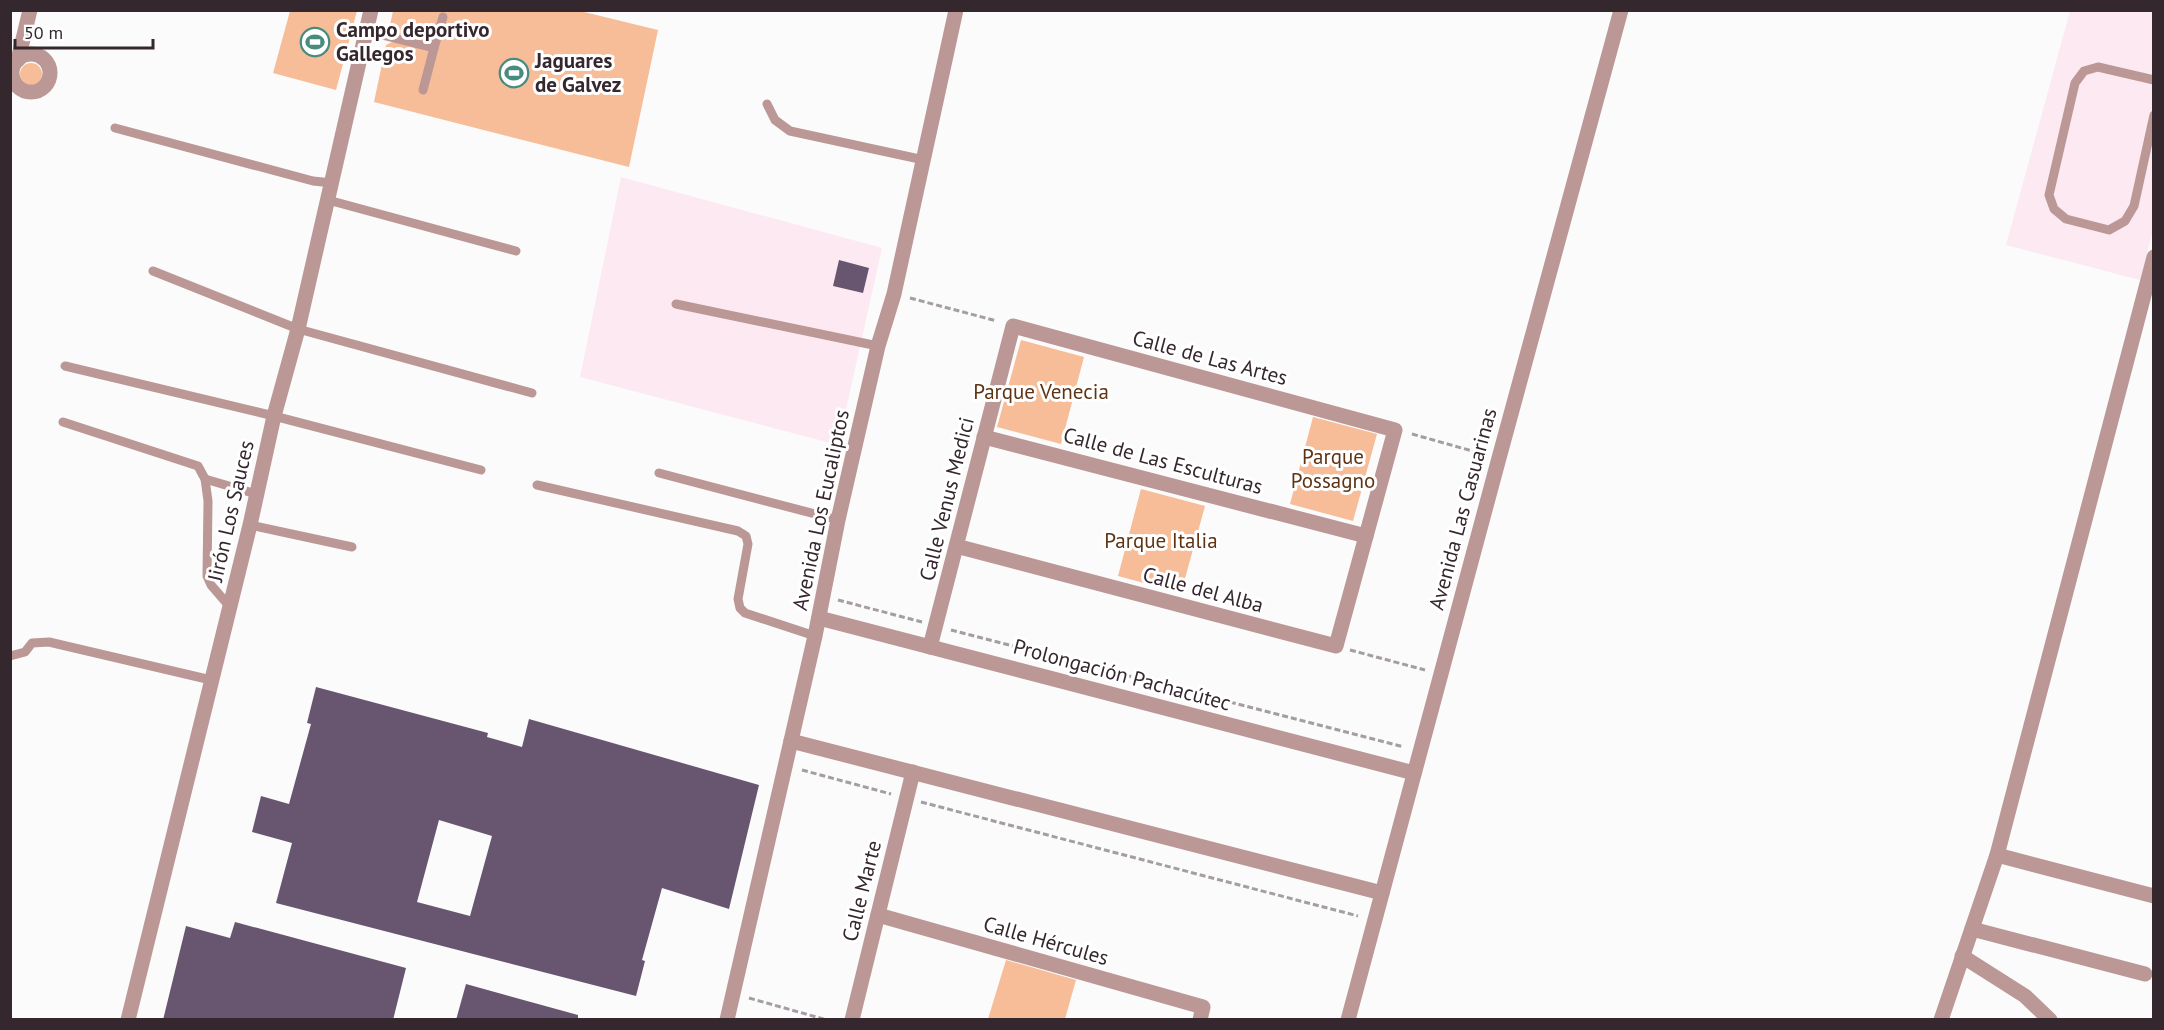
<svg xmlns="http://www.w3.org/2000/svg" width="2164" height="1030" font-family="'PT Sans',sans-serif">
	<rect width="100%" height="100%" fill="#fbfbfb"/>
	<!-- built -->
	<g fill="#fce9f2">
		<polygon points="2070,11 2153,11 2153,230 2140,280 2006,245"/>
		<polygon points="621,177 882,248 838,445 580,377"/>
	</g>
	<!-- green -->
	<g fill="#f6bd98">
		<polygon points="290,11 357,11 336,90 273,73"/>
		<polygon points="393,11 580,11 658,30 629,167 374,102 386,45 392,42 395,30 390,25"/>
		<circle cx="31" cy="74" r="11"/>
		<polygon points="1021,340 1084,357 1061,444 997,427"/>
		<polygon points="1313,417 1377,434 1353,521 1290,504"/>
		<polygon points="1141,489 1205,506 1181,593 1118,576"/>
		<polygon points="1006,960 1076,980 1065,1019 988,1019"/>
	</g>
	<!-- building -->
	<g fill="#685671" fill-rule="evenodd">
		<polygon points="839,260 869,268 863,293 833,286"/>
		<path d="M316 687 488 733 487 737 522 747 529 719 759 785 729 909 662 888 642 960 645 961 636 996 276 903 292 843 252 832 261 796 289 804 311 724 307 723ZM439 820 492 836 470 916 417 902Z"/>
		<polygon points="235,922 406,968 393,1020 163,1020 186,926 230,938"/>
		<polygon points="466,984 578,1015 578,1020 456,1020"/>
	</g>
	<g fill="none" stroke-linecap="round" stroke-linejoin="round">
		<!-- path -->
		<g stroke="#a49da1" stroke-width="3" stroke-dasharray="6 3" stroke-linecap="butt">
			<polyline points="910,298 997,321"/>
			<polyline points="1412,434 1483,454"/>
			<polyline points="838,600 922,622"/>
			<polyline points="951,630 1404,747"/>
			<polyline points="1350,650 1425,670"/>
			<polyline points="802,770 891,794"/>
			<polyline points="921,802 1358,916"/>
			<polyline points="749,998 827,1020"/>
		</g>
		<!-- lane -->
		<g stroke="#bb9795" stroke-width="9">
			<polyline points="366,31 434,48 423,90"/>
			<polyline points="434,48 443,17"/>
			<polyline points="2154,80 2098,67 2084,71 2075,83 2049,195 2054,209 2066,219 2109,230 2125,221 2134,206 2154,115"/>
			<polyline points="767,104 775,120 790,131 924,160"/>
			<polyline points="115,128 313,181 332,183"/>
			<polyline points="328,200 516,251"/>
			<polyline points="153,271 298,329 532,393"/>
			<polyline points="676,304 878,346"/>
			<polyline points="65,366 274,416 481,470"/>
			<polyline points="63,422 198,466 205,479 208,501 207,576 211,585 230,607"/>
			<polyline points="659,473 838,520"/>
			<polyline points="205,479 256,494"/>
			<polyline points="537,485 738,531 746,536 748,544 738,599 740,608 745,613 815,636"/>
			<polyline points="250,525 352,547"/>
			<polyline points="10,656 25,652 32,643 49,642 211,680"/>
		</g>
		<!-- street -->
		<g stroke="#bb9795" stroke-width="15">
			<circle cx="31" cy="73" r="19"/>
			<polyline points="18,60 30,10"/>
			<polyline points="984,437 1366,536"/>
			<polyline points="819,618 1414,773"/>
			<polyline points="930,647 1013,326 1395,430 1336,646 956,546"/>
			<polyline points="791,741 1382,893"/>
			<polyline points="1997,855 2154,896"/>
			<polyline points="878,915 1203,1007 1200,1020"/>
			<polyline points="1972,929 2145,974"/>
			<polyline points="1962,956 2025,996 2050,1020"/>
			<polyline points="128,1020 250,525 274,416 298,329 371,10"/>
			<polyline points="727,1020 815,636 838,520 878,346 894,294 956,10"/>
			<polyline points="852,1020 913,772"/>
			<polyline points="1348,1020 1499,458 1621,10"/>
			<polyline points="1941,1020 1997,855 2154,257"/>
		</g>
	</g>
	<!-- icons -->
	<defs>
		<g id="stadium-ring" transform="scale(1.5)"><circle r="9.5" fill="#fff" stroke="#488b7f" stroke-width="1.5"/><path d="M0-5a6.5 5 0 1 0 0 10a6.5 5 0 1 0 0-10ZM-3.5-1.8h7v3.6h-7Z" fill="#488b7f"/></g>
	</defs>
	<g fill-rule="evenodd">
		<use href="#stadium-ring" x="315" y="42"/>
		<use href="#stadium-ring" x="514" y="73"/>
	</g>
	<g text-anchor="middle" stroke-width="6" stroke-linejoin="round" paint-order="stroke">
		<!-- poi labels -->
		<g font-size="21" font-weight="bold" fill="#35272e" stroke="#fff" text-anchor="start">
			<text x="336" y="37">Campo deportivo<tspan x="336" dy="24">Gallegos</tspan></text>
			<text x="535" y="68">Jaguares<tspan x="535" dy="24">de Galvez</tspan></text>
		</g>
		<!-- street labels -->
		<g font-size="21" fill="#35272e" stroke="#fff">
			<text transform="translate(1210 358) rotate(15)" y="7">Calle de Las Artes</text>
			<text transform="translate(1163 461) rotate(15)" y="7">Calle de Las Esculturas</text>
			<text transform="translate(947 499) rotate(-76)" y="7">Calle Venus Medici</text>
			<text transform="translate(1463 509) rotate(-75)" y="7">Avenida Las Casuarinas</text>
			<text transform="translate(821 510) rotate(-78)" y="7">Avenida Los Eucaliptos</text>
			<text transform="translate(231 511) rotate(-77)" y="7">Jirón Los Sauces</text>
			<text transform="translate(1203 590) rotate(15)" y="7">Calle del Alba</text>
			<text transform="translate(1122 675) rotate(15)" y="7">Prolongación Pachacútec</text>
			<text transform="translate(862 891) rotate(-76)" y="7">Calle Marte</text>
			<text transform="translate(1046 941) rotate(16)" y="7">Calle Hércules</text>
		</g>
		<!-- park labels -->
		<g font-size="21" fill="#5f3414" stroke="#fff">
			<text x="1041" y="399">Parque Venecia</text>
			<text x="1333" y="464">Parque<tspan x="1333" dy="24">Possagno</tspan></text>
			<text x="1161" y="548">Parque Italia</text>
		</g>
	</g>
	<!-- border -->
	<rect width="2164" height="1030" fill="none" stroke="#35272e" stroke-width="24"/>
	<!-- scale -->
	<path d="M15 39v9h138v-9" fill="none" stroke="#35272e" stroke-width="3"/>
	<text x="24" y="39" font-size="18" fill="#35272e" stroke="#ffffff" stroke-width="4.5" paint-order="stroke">50 m</text>
</svg>
